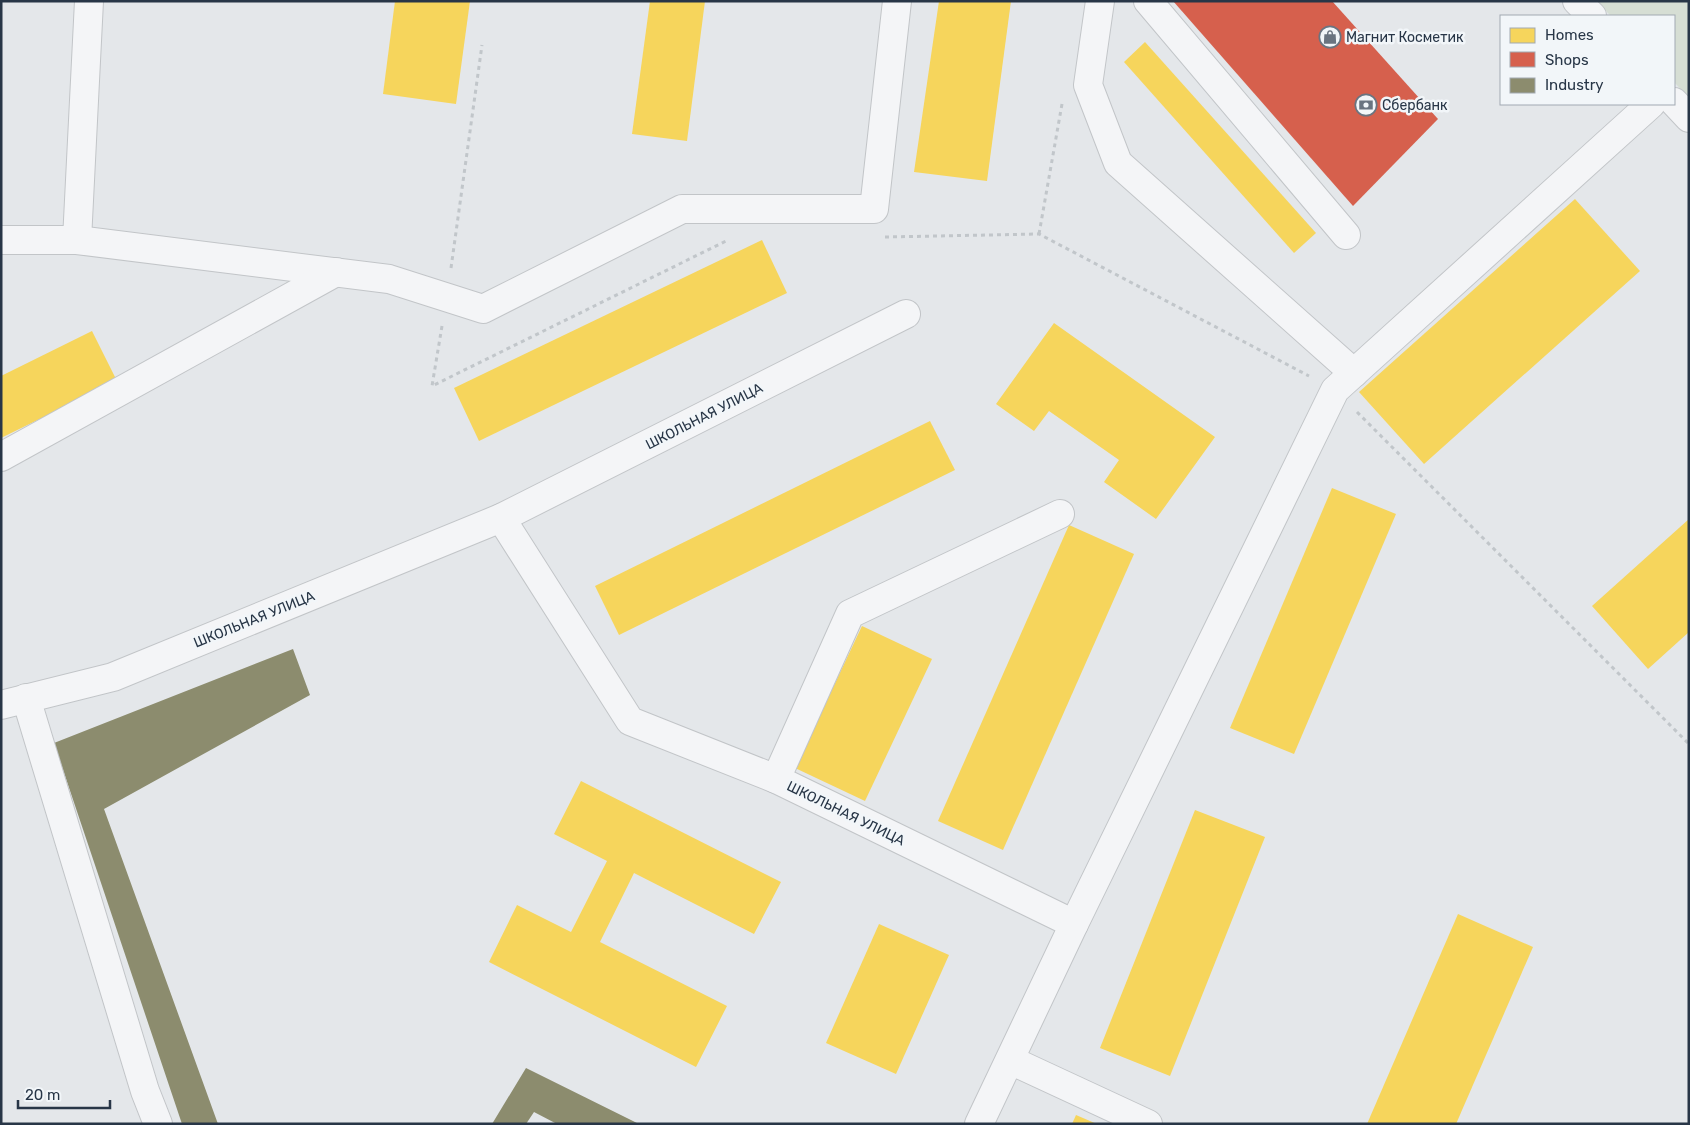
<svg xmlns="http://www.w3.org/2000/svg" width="1690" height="1125" font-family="Rubik,sans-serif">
	<rect width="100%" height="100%" fill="#e4e7ea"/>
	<!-- green -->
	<polygon fill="#d6ded4" points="1596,1 1689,1 1689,98 1674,82 1674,16 1611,16"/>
	<!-- homes -->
	<g fill="#f6d55c">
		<polygon points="395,1 470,1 456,104 383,94"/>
		<polygon points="650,1 705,1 687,141 632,134"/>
		<polygon points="939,1 1011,1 987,181 914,172"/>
		<polygon points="1145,42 1316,233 1294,253 1124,62"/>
		<polygon points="1575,199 1640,271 1424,464 1359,392"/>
		<polygon points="762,240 787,293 479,441 454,388"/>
		<polygon points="1054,323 1215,437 1156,519 1104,482 1119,460 1049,411 1034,431 996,404"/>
		<polygon points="92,331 117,381 1,438 1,376"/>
		<polygon points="930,421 955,470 619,635 595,586"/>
		<polygon points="1332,488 1396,514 1294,754 1230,728"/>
		<polygon points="1689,519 1689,632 1648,669 1592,606"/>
		<polygon points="1069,525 1134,554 1003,850 938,821"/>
		<polygon points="862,626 932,659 865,801 795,768"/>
		<polygon points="581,781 781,882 754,934 634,873 600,942 727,1006 696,1067 489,962 517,905 571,932 607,861 554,834"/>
		<polygon points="1195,810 1265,837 1170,1076 1100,1048"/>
		<polygon points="1458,914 1533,947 1456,1124 1367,1124"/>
		<polygon points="879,924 949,955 896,1074 826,1043"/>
		<polygon points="1076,1115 1097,1124 1072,1124"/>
	</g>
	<!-- shops -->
	<polygon fill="#d6604d" points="1173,1 1332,1 1438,119 1353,206"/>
	<!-- industry -->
	<g fill="#8c8c6e">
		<polygon points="293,649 310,695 104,809 218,1124 182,1124 54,743"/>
		<polygon points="526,1068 639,1124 557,1124 534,1112 526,1124 492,1124"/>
	</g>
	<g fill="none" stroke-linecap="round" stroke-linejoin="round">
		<!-- minor casing -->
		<g stroke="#c2c5c8" stroke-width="30">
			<g id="minor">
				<polyline points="1100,1 1088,85 1118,163 1354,373"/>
				<polyline points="1148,1 1346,235"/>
				<polyline points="1577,1 1592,16"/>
				<polyline points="1674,102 1689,118"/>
				<polyline points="1,240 77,240 389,279 483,309 682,209 874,209 897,1"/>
				<polyline points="77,240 89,1"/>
				<polyline points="1,457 336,272"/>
				<polyline points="501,518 630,721 776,779 1074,924 979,1124"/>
				<polyline points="26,698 145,1091 158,1124"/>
				<polyline points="1,705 113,677 501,518 906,314"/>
				<polyline points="776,779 850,614 1060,514"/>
				<polyline points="1074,924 1335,390 1651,104"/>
				<polyline points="1010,1060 1148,1124"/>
			</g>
		</g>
		<!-- path -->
		<g stroke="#c1c6ca" stroke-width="3" stroke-dasharray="4 4" stroke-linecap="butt">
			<polyline points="1039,234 1062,104"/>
			<polyline points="885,237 1039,234 1309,376"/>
			<polyline points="451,268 482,45"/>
			<polyline points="442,326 432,386 728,240"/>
			<polyline points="1357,412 1689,744"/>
		</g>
		<!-- minor -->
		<use href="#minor" stroke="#f4f5f7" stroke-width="28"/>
	</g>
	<!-- icons -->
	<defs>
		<g id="shop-ring" transform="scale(1.125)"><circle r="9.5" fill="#f2f6f9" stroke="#6a7480" stroke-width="1.5"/><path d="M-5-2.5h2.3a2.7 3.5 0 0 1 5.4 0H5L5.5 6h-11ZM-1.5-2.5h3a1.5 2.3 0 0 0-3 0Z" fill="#6a7480"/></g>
		<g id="bank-ring" transform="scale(1.125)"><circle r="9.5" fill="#f2f6f9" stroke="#6a7480" stroke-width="1.5"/><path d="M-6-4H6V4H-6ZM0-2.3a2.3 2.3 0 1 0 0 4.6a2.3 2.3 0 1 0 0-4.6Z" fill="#6a7480"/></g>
	</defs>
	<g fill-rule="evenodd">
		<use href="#shop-ring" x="1330" y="37"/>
		<use href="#bank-ring" x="1366" y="105"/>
	</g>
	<g text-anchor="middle" stroke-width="5" stroke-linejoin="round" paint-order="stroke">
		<!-- poi labels -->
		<g font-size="14" fill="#283647" stroke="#f2f6f9" text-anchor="start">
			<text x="1346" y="42">Магнит Косметик</text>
			<text x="1382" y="110">Сбербанк</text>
		</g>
		<!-- street labels -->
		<g font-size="14" fill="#283647" stroke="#f2f6f9">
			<text transform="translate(704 416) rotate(-27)" y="5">ШКОЛЬНАЯ УЛИЦА</text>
			<text transform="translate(254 619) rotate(-22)" y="5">ШКОЛЬНАЯ УЛИЦА</text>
			<text transform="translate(846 813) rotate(26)" y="5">ШКОЛЬНАЯ УЛИЦА</text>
		</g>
	</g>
	<!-- border -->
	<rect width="1690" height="1125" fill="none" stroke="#283647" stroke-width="5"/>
	<!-- legend -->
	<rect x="1500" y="15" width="175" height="90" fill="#f2f6f9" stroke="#a1a9b2"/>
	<rect x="1510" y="28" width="25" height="15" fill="#f6d55c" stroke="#a1a9b2"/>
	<text x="1545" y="40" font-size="15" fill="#283647">Homes</text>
	<rect x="1510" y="52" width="25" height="15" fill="#d6604d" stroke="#a1a9b2"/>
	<text x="1545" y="65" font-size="15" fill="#283647">Shops</text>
	<rect x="1510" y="78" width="25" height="15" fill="#8c8c6e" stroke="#a1a9b2"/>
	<text x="1545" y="90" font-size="15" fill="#283647">Industry</text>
	<!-- scale -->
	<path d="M18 1100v8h92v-8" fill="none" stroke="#283647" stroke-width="2.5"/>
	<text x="25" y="1100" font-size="15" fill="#283647" stroke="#f2f6f9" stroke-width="4" paint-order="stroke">20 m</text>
</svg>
